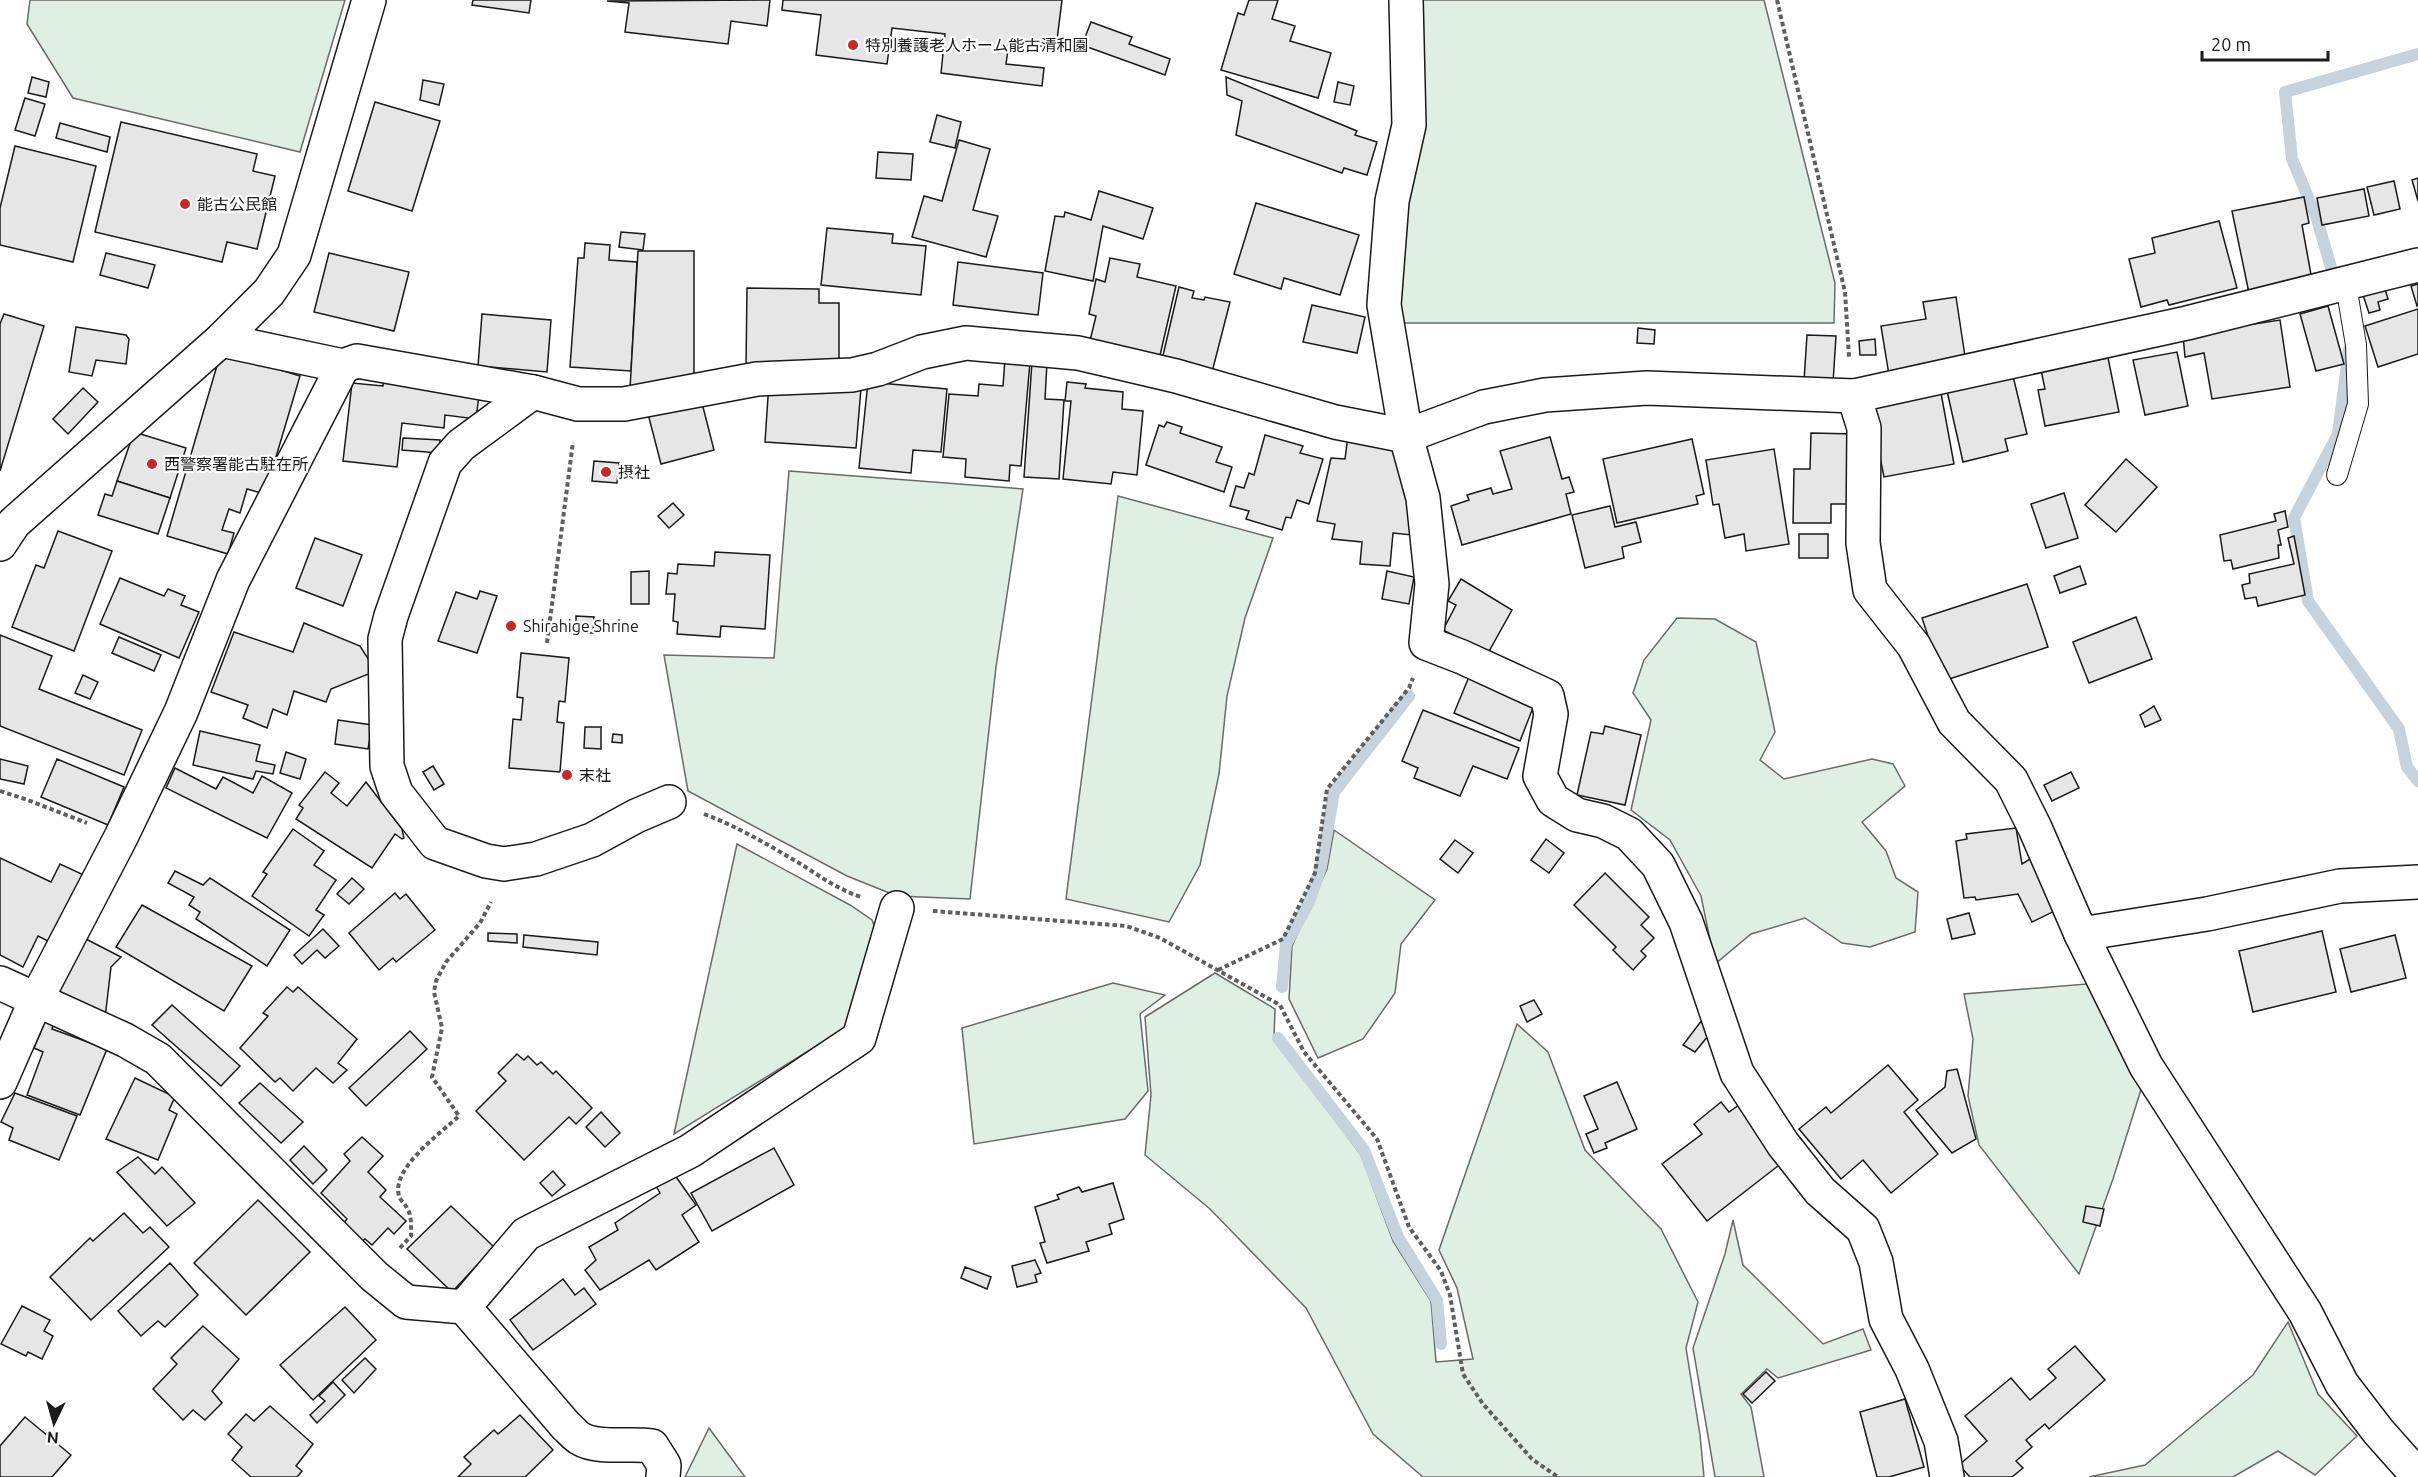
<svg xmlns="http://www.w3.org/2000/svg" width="2418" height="1477" font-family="Ubuntu,'Noto Sans JP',sans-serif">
	<rect width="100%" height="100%" fill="#fff"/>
	<!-- green -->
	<g fill="#e0efe3" stroke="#6a6a6a" stroke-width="1.5">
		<polygon points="30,0 345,0 300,152 73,98 27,24"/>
		<polygon points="1421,0 1764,0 1835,283 1834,323 1403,323 1395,285"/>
		<polygon points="789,471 1023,489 996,667 970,899 897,896 847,876 688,791 664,655 774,658"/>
		<polygon points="1118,496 1273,538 1245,618 1227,696 1219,774 1200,865 1169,922 1066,899"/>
		<polygon points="1677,618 1715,619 1756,642 1775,732 1760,760 1784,779 1872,759 1893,764 1905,786 1862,822 1886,851 1896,878 1918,892 1915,932 1870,947 1842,943 1805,918 1751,934 1715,964 1701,896 1670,840 1631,810 1651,720 1633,693 1644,660"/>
		<polygon points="1334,830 1435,900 1401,944 1395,993 1363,1039 1318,1058 1289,999 1292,946 1327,869"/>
		<polygon points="737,844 850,905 872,920 879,938 852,1024 674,1134"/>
		<polygon points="1215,973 1275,1009 1274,1038 1361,1155 1393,1241 1431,1301 1436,1362 1473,1359 1457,1288 1439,1250 1517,1024 1548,1052 1585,1150 1661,1229 1698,1302 1686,1348 1700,1435 1704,1477 1423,1477 1373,1434 1306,1308 1210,1209 1145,1155 1151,1095 1145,1017"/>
		<polygon points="1113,983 1165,995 1140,1014 1148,1091 1125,1119 974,1144 962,1028"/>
		<polygon points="2087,984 2144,1080 2113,1179 2079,1274 1979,1145 1968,1096 1973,1039 1964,994"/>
		<polygon points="1733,1220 1743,1265 1823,1344 1863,1329 1871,1350 1778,1378 1767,1369 1741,1394 1751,1407 1764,1477 1715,1477 1693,1348 1725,1254"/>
		<polygon points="2288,1322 2318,1394 2357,1436 2315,1475 2278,1451 2233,1477 2089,1477 2145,1465 2253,1375"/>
		<polygon points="709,1428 745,1477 685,1477"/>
	</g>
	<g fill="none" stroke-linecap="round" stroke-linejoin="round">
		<!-- stream -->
		<g stroke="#c6d2dc" stroke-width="12">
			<polyline points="2335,281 2316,216 2292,159 2285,92 2418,54"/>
			<polyline points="2349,349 2338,434 2294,518 2308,601 2399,729 2407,767 2418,781"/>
			<polyline points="1282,987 1286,944 1309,902 1321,867 1334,792 1409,696"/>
			<polyline points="1278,1038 1364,1150 1398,1237 1437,1300 1441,1344"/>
		</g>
	</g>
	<!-- building -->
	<g fill="#e6e6e6" stroke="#1a1a1a" stroke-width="1.5">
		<polygon points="473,0 531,0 529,13 472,5"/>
		<polygon points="770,0 767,26 731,21 728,44 625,32 629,3 607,1"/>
		<polygon points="783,0 1062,0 1056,48 1009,42 1006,64 1044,68 1042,86 941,73 945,34 892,28 887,64 816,55 821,15 782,10"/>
		<polygon points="1249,0 1278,0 1272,19 1295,26 1290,41 1331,53 1318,98 1221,70 1238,13 1244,15"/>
		<polygon points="1091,22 1132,37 1129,44 1170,59 1165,75 1082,45"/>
		<polygon points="32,77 49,82 46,97 28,93"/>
		<polygon points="1226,77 1357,131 1355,135 1377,142 1367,175 1344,168 1342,173 1236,135 1242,101 1227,95"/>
		<polygon points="423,80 444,84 439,105 420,100"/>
		<polygon points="1338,82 1354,86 1350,105 1334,102"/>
		<polygon points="25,98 45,104 35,136 15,130"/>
		<polygon points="375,102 440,121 412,211 348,191"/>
		<polygon points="937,115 961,122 955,148 930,142"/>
		<polygon points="121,122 257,154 253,171 275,176 257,249 227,242 222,262 95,232"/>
		<polygon points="60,123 110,137 107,152 56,138"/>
		<polygon points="959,140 990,149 973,210 998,216 986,257 912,237 924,196 942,201"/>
		<polygon points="15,146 96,166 73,262 0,245 0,208"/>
		<polygon points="878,152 913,154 911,180 876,178"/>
		<polygon points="2418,178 2418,201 2412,180"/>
		<polygon points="2394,181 2400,209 2374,215 2367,187"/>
		<polygon points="2364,189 2369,216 2322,225 2317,198"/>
		<polygon points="1099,191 1153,208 1143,239 1103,226 1093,281 1045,271 1055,216 1064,217 1065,212 1091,220"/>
		<polygon points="2304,197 2309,223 2302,225 2312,280 2249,293 2232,211"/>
		<polygon points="1256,203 1359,235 1340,295 1284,278 1281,289 1234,274"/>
		<polygon points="2219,221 2237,288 2169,305 2167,300 2141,307 2129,259 2155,253 2152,238"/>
		<polygon points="827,228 893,234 892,243 926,246 921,295 821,285"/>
		<polygon points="621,232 645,234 643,250 619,247"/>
		<polygon points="585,243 610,245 609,260 637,262 631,371 570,367 578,258 584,258"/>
		<polygon points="638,251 694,251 694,381 630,389"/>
		<polygon points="106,253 155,265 148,288 100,275"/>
		<polygon points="329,253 409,272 394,331 314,312"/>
		<polygon points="1110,258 1140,264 1137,277 1176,286 1158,364 1088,349 1096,316 1089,314 1096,279 1105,282"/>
		<polygon points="958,262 1043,273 1038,315 953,305"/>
		<polygon points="2418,284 2418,305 2417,306 2411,286"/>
		<polygon points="1179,287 1194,291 1192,298 1204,300 1205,297 1230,302 1211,376 1161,364"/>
		<polygon points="747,288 819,289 819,303 839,303 839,368 746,367"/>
		<polygon points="2385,289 2388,299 2378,302 2380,310 2369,313 2363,295"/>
		<polygon points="1956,297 1966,363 1889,375 1881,326 1926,319 1923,302"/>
		<polygon points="1312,305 1365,317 1357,353 1303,342"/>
		<polygon points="2328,306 2344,364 2316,371 2300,314"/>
		<polygon points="2418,309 2418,354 2378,367 2365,326"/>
		<polygon points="4,314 44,326 0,471 0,324"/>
		<polygon points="482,314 551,320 547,372 478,366"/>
		<polygon points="2280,320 2290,387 2212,399 2204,353 2185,357 2183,335"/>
		<polygon points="76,327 126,335 129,339 126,364 96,360 92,376 69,372"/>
		<polygon points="1638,328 1655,330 1654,344 1637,343"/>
		<polygon points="1807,335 1836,336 1833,383 1804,381"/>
		<polygon points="1875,339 1876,355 1860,355 1859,341"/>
		<polygon points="221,352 300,376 265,494 247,489 240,513 229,509 222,530 234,533 228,554 167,536"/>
		<polygon points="2177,352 2188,406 2145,415 2133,360"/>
		<polygon points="2108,358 2119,412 2045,426 2038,390 2045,389 2041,370"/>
		<polygon points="1005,359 1030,362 1021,466 1010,465 1009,481 965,477 966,459 943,457 949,394 978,396 979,384 1003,386"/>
		<polygon points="1032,362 1047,363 1045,399 1064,400 1059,479 1024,477"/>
		<polygon points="384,376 480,387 476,419 445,415 444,428 402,423 397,467 343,461 352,383 383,386"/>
		<polygon points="2013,376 2027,434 2005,439 2008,451 1963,462 1947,391"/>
		<polygon points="769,382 861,388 856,448 765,442"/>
		<polygon points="868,382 947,389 941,452 913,450 911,473 859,468"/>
		<polygon points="1067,382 1086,384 1085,388 1123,392 1122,409 1143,411 1137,475 1113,472 1111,484 1063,479 1071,401 1065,401"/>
		<polygon points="83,388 98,402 68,434 53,419"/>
		<polygon points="1941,393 1954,464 1884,477 1870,407"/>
		<polygon points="702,403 714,450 661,464 647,410"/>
		<polygon points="1167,422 1182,427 1180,433 1222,447 1216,462 1232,467 1224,492 1146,465 1159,425 1164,427"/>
		<polygon points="134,432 186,448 170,498 117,481"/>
		<polygon points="1811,433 1855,434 1854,504 1831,504 1831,523 1793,523 1794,469 1810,469"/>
		<polygon points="1265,435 1303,446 1300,453 1323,459 1309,504 1297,500 1291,518 1286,517 1282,530 1246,519 1249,511 1230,506 1236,486 1244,488 1249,473 1254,475"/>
		<polygon points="1348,436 1400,442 1412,535 1393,533 1390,566 1360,564 1362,542 1332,539 1335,524 1317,521 1331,458 1345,459"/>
		<polygon points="1550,437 1562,479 1569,477 1574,492 1566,494 1571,514 1462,545 1451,506 1469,500 1467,495 1491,488 1493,494 1512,489 1500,451"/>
		<polygon points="403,438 440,440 439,453 402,450"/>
		<polygon points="1692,439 1704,494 1696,496 1698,504 1617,523 1603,459"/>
		<polygon points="1774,449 1789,544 1746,551 1744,534 1725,538 1719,504 1713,505 1706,460"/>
		<polygon points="2126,459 2157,487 2116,532 2085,505"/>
		<polygon points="594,461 619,463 617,483 592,481"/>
		<polygon points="117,481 170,498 158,534 98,515 105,494 112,496"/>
		<polygon points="2064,493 2078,538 2046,548 2031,504"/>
		<polygon points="673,503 684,515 669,528 658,516"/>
		<polygon points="1610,506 1615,527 1636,522 1641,542 1622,547 1624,558 1585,568 1572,515"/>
		<polygon points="2285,511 2288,527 2278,530 2281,545 2278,545 2279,558 2233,569 2231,560 2224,561 2220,535 2276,521 2274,514"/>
		<polygon points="58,531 112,551 74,651 12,627 36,565 44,568"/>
		<rect x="1799" y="534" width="29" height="24"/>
		<polygon points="2294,536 2305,595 2258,606 2256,597 2245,599 2242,585 2250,583 2249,574 2294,564 2288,538"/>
		<polygon points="315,538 362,555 343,606 296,588"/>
		<polygon points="715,552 770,555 765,629 721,626 720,637 677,634 678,622 673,621 675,594 666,594 668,573 677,574 678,564 714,566"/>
		<polygon points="2080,566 2086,584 2060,593 2054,576"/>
		<polygon points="649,571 649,604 631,604 631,572"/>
		<polygon points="1387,571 1414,577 1409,604 1382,599"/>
		<polygon points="120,578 164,596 168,589 185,596 181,605 199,612 179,658 100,624"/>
		<polygon points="1461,579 1512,610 1488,653 1443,630 1456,605 1448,601"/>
		<polygon points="2027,584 2048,647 1943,681 1922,618"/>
		<polygon points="480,591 497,596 477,653 438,641 456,592 477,599"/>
		<polygon points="576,616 594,617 593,633 576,632"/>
		<polygon points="2136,617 2152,659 2089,683 2073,642"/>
		<polygon points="304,623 360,646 376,671 331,689 326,702 294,691 287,715 273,709 267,728 243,718 248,705 211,692 234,632 293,652"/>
		<polygon points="0,635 52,656 39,689 142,730 124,775 0,726"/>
		<polygon points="119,637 161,655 154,671 112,653"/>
		<polygon points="521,653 569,658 565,702 559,701 557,722 564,723 560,772 509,768 513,719 521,720 523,698 517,697"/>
		<polygon points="1471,672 1536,700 1520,741 1454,713"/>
		<polygon points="83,675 98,682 90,699 75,693"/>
		<polygon points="2154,706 2161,720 2145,727 2140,715"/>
		<polygon points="1423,710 1519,748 1507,779 1473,766 1460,796 1414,778 1418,768 1402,761"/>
		<polygon points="338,720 372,725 368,749 335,744"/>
		<polygon points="1605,726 1641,735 1625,805 1577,795 1591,732 1603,734"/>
		<polygon points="585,727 601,727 601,749 584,748"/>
		<polygon points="200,731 260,745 256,761 275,765 273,774 256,771 253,779 193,765"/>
		<polygon points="613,734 622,735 622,743 612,742"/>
		<polygon points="286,752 306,759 300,779 280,773"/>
		<polygon points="0,759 28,766 24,784 0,779"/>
		<polygon points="57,759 124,787 108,825 41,797"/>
		<polygon points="433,766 444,784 434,790 423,772"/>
		<polygon points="175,768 216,789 223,777 253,793 262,776 292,793 267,838 166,788"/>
		<polygon points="563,770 572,771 572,779 562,778"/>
		<polygon points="325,772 339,783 331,793 347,806 366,782 402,829 404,838 402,839 395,834 372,868 296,819 303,808 299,805"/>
		<polygon points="2071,772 2079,788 2052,801 2044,785"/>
		<polygon points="2016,828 2022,864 2035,856 2061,908 2032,922 2018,894 1976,900 1975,897 1964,898 1956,841 1967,839 1966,834"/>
		<polygon points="293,829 324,851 314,865 336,880 316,910 324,915 309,936 252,896 267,874 263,872"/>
		<polygon points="1546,839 1564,853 1549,873 1531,860"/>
		<polygon points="1455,840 1473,853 1458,873 1440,859"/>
		<polygon points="0,858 51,882 60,864 86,876 52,943 38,936 23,967 0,955"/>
		<polygon points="175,871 203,885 210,878 290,930 267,966 196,919 200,912 189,905 194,897 168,883"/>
		<polygon points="1605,873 1649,917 1641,925 1654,938 1641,951 1646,956 1633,970 1613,950 1616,947 1574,905"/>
		<polygon points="352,878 364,889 349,904 337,894"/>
		<polygon points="395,893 400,899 406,894 435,930 396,962 393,958 379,970 349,933"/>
		<polygon points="142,905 252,966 224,1011 116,947"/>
		<polygon points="1969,913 1975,934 1952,939 1947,919"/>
		<polygon points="323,929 339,946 325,958 317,950 302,964 294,955"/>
		<polygon points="2322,931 2336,992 2253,1012 2239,951"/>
		<polygon points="488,933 517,934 517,943 488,941"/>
		<polygon points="524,935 598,942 597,955 523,947"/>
		<polygon points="2395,935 2406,978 2351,992 2340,949"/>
		<polygon points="84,938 121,957 111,967 105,1018 52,993"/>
		<polygon points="287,987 293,992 298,987 357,1039 338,1063 347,1070 333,1083 316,1068 293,1091 280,1078 275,1082 240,1048 268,1016 263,1013"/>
		<polygon points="1534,1000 1542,1014 1527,1022 1520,1006"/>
		<polygon points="172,1005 240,1066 221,1086 152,1025"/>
		<polygon points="46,1019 54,1022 52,1029 107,1049 80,1115 27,1095 43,1052 34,1048"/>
		<polygon points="1702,1020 1708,1036 1695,1052 1683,1045"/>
		<polygon points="410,1031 427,1049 366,1106 349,1088"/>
		<polygon points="517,1054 524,1060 528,1056 537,1065 541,1062 553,1074 556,1071 592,1108 576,1124 569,1117 524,1160 476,1111 506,1081 498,1073"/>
		<polygon points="1888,1065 1918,1100 1904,1112 1938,1154 1891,1193 1863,1160 1841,1179 1799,1129 1826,1107 1831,1113"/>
		<polygon points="1957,1069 1976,1139 1952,1153 1916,1110 1945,1087 1947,1071"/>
		<polygon points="135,1078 175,1097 169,1110 177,1114 158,1160 106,1139"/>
		<polygon points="1617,1082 1637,1129 1605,1143 1607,1148 1594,1153 1586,1134 1598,1129 1584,1096"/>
		<polygon points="260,1083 303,1122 281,1143 239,1103"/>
		<polygon points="15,1093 77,1116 59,1160 9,1140 13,1128 1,1122"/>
		<polygon points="1721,1102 1729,1112 1739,1105 1783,1162 1707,1221 1662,1164 1702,1134 1694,1124"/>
		<polygon points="601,1112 620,1133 605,1147 586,1127"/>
		<polygon points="362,1137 383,1156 368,1172 386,1190 380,1197 406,1221 394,1234 388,1228 372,1245 365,1239 359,1244 341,1226 347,1219 321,1193 350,1161 344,1154"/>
		<polygon points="304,1146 327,1170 313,1184 290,1160"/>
		<polygon points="774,1148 794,1185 712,1231 691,1193"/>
		<polygon points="138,1157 155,1174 162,1167 195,1203 167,1226 117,1172"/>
		<polygon points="553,1171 565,1185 552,1196 540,1183"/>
		<polygon points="674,1174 696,1205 682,1215 699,1242 656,1270 649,1260 600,1290 585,1270 596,1260 589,1247 618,1230 615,1223 660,1193 656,1186"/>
		<polygon points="1113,1183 1124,1219 1109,1224 1112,1234 1086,1242 1089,1251 1047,1263 1040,1243 1045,1242 1035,1207 1059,1199 1057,1195 1079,1187 1082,1192"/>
		<polygon points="258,1200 310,1252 246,1315 194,1263"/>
		<polygon points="451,1206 494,1247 452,1292 407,1249"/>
		<polygon points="2086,1206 2104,1209 2100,1226 2083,1222"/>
		<polygon points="124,1213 143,1233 150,1227 169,1247 91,1320 50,1277 90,1238 93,1241"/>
		<polygon points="1035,1260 1041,1273 1035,1275 1037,1282 1017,1287 1012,1266"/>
		<polygon points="170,1263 198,1295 165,1327 158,1321 141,1336 118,1311"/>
		<polygon points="965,1267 991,1277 987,1289 961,1278"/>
		<polygon points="563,1279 575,1295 584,1288 596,1304 533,1350 510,1320"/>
		<polygon points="22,1306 50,1320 44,1331 53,1336 42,1359 28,1352 26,1356 1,1344"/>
		<polygon points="345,1307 376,1340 313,1400 280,1365"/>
		<polygon points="203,1326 239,1359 212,1391 222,1403 205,1420 193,1410 183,1420 153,1389 177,1364 171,1358"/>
		<polygon points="2075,1346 2105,1380 2049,1429 2045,1424 2026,1440 2032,1447 2016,1461 2023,1468 2012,1477 1970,1477 1959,1465 1987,1441 1965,1416 2011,1378 2030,1400 2056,1378 2048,1369"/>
		<polygon points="365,1358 376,1369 354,1393 342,1380"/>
		<polygon points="1766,1372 1775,1381 1752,1403 1743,1394"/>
		<polygon points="333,1382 345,1395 317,1423 310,1415 325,1401 319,1396"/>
		<polygon points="1905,1399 1924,1467 1889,1477 1877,1477 1860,1412"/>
		<polygon points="270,1406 313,1444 296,1466 302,1471 297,1477 251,1477 232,1460 242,1447 228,1434 246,1414 254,1421"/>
		<polygon points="520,1415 553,1450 525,1477 458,1477 471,1464 464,1457 494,1430 498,1434"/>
		<polygon points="25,1417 71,1455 52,1477 0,1477 0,1446"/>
	</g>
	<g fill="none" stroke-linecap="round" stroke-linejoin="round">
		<!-- lane casing -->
		<g stroke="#1a1a1a" stroke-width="22">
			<polyline id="lane" points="2337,475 2358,404 2356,345 2346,285"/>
		</g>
		<!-- street casing -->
		<g stroke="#1a1a1a" stroke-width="36">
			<g id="street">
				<polyline points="1406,0 1409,125 1392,201 1384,305 1406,436 1423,498 1432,584 1426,643 1462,657 1547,696 1551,714 1540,776 1553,800 1577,815 1603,821 1629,834 1658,865 1686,922 1737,1073 1783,1144 1820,1191 1863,1229 1876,1262 1886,1319 1912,1369 1941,1441 1947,1477"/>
				<polyline points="221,340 343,366 357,361 533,392 578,404 624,404 757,379 852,375 878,369 922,352 966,343 1078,353 1176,376 1335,422 1406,436 1484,407 1545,395 1647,388 1854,396 2187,323 2418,265"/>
				<polyline points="533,392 461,445 445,463 391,616 385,639 387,766 396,793 435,843 486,861 504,864 536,859 592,840 636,816 669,802"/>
				<polyline points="1854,396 1864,428 1863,543 1870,590 1914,646 1954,722 2011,780 2035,828 2081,934 2146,1066 2305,1312 2342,1384 2378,1431 2418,1476"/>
				<polyline points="2081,934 2207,914 2340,886 2418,882"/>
				<path d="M0 983 125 1040 158 1059 374 1276 406 1302 464 1307 566 1426C571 1430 575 1436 581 1439 597 1449 633 1443 652 1446L664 1465 663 1477"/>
				<polyline points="0,1082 36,1000 121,837 181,712 233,580 343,366"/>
				<polyline points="464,1307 526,1234 690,1151 859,1038 897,908"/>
			</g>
		</g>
		<!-- secondary casing -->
		<g stroke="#1a1a1a" stroke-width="36">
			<polyline id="secondary" points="0,544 14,523 221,340 269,292 294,255 369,0"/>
		</g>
		<!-- path -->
		<g stroke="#5f5f5f" stroke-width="4" stroke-dasharray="4.5 3" stroke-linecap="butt">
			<polyline points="1777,0 1845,292 1849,357"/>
			<polyline points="547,643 573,442"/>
			<polyline points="0,791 25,799 87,823"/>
			<path d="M704 814C739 827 772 847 804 866 822 878 840 890 861 897"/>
			<polyline points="933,911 1126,926 1160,938 1280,1005 1304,1052 1377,1139 1409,1227 1441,1271 1450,1295 1463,1374 1483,1404 1532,1459 1558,1477"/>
			<polyline points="1218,970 1283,939 1315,873 1327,789 1409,688 1413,678"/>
			<path d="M400 1248 411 1236C411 1226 412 1216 407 1208 405 1204 400 1200 399 1196 391 1168 441 1133 459 1116L432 1077 442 1028 434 992 436 981 446 962 480 923 491 902"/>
		</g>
		<!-- lane -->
		<use href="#lane" stroke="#fff" stroke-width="20"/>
		<!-- street -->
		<use href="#street" stroke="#fff" stroke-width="33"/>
		<!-- secondary -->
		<use href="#secondary" stroke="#fff" stroke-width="33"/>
	</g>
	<!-- markers -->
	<g fill="#c62828" stroke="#fff" stroke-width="2">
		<circle cx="853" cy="45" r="6"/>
		<circle cx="185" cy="204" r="6"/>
		<circle cx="152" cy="464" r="6"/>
		<circle cx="606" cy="472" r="6"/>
		<circle cx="511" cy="626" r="6"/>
		<circle cx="567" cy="775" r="6"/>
	</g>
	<g text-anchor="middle" stroke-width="4.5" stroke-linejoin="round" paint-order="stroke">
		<!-- poi labels -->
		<g font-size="16" fill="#1a1a1a" stroke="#fff" text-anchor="start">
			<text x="865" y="51">特別養護老人ホーム能古清和園</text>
			<text x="197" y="210">能古公民館</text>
			<text x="164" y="470">西警察署能古駐在所</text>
			<text x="618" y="478">摂社</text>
			<text x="523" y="632">Shirahige Shrine</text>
			<text x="579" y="781">末社</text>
		</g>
	</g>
	<!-- north arrow -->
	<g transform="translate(54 1423) rotate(185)" stroke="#ffffff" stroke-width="4.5" paint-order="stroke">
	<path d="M0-4.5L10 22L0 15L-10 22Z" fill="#1a1a1a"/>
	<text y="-9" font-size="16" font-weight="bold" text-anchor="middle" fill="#1a1a1a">N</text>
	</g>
	<!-- scale -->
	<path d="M2202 51v9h126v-9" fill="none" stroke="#1a1a1a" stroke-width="3"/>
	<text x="2211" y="51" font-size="18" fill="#1a1a1a" stroke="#ffffff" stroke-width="4.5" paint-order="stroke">20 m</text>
</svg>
